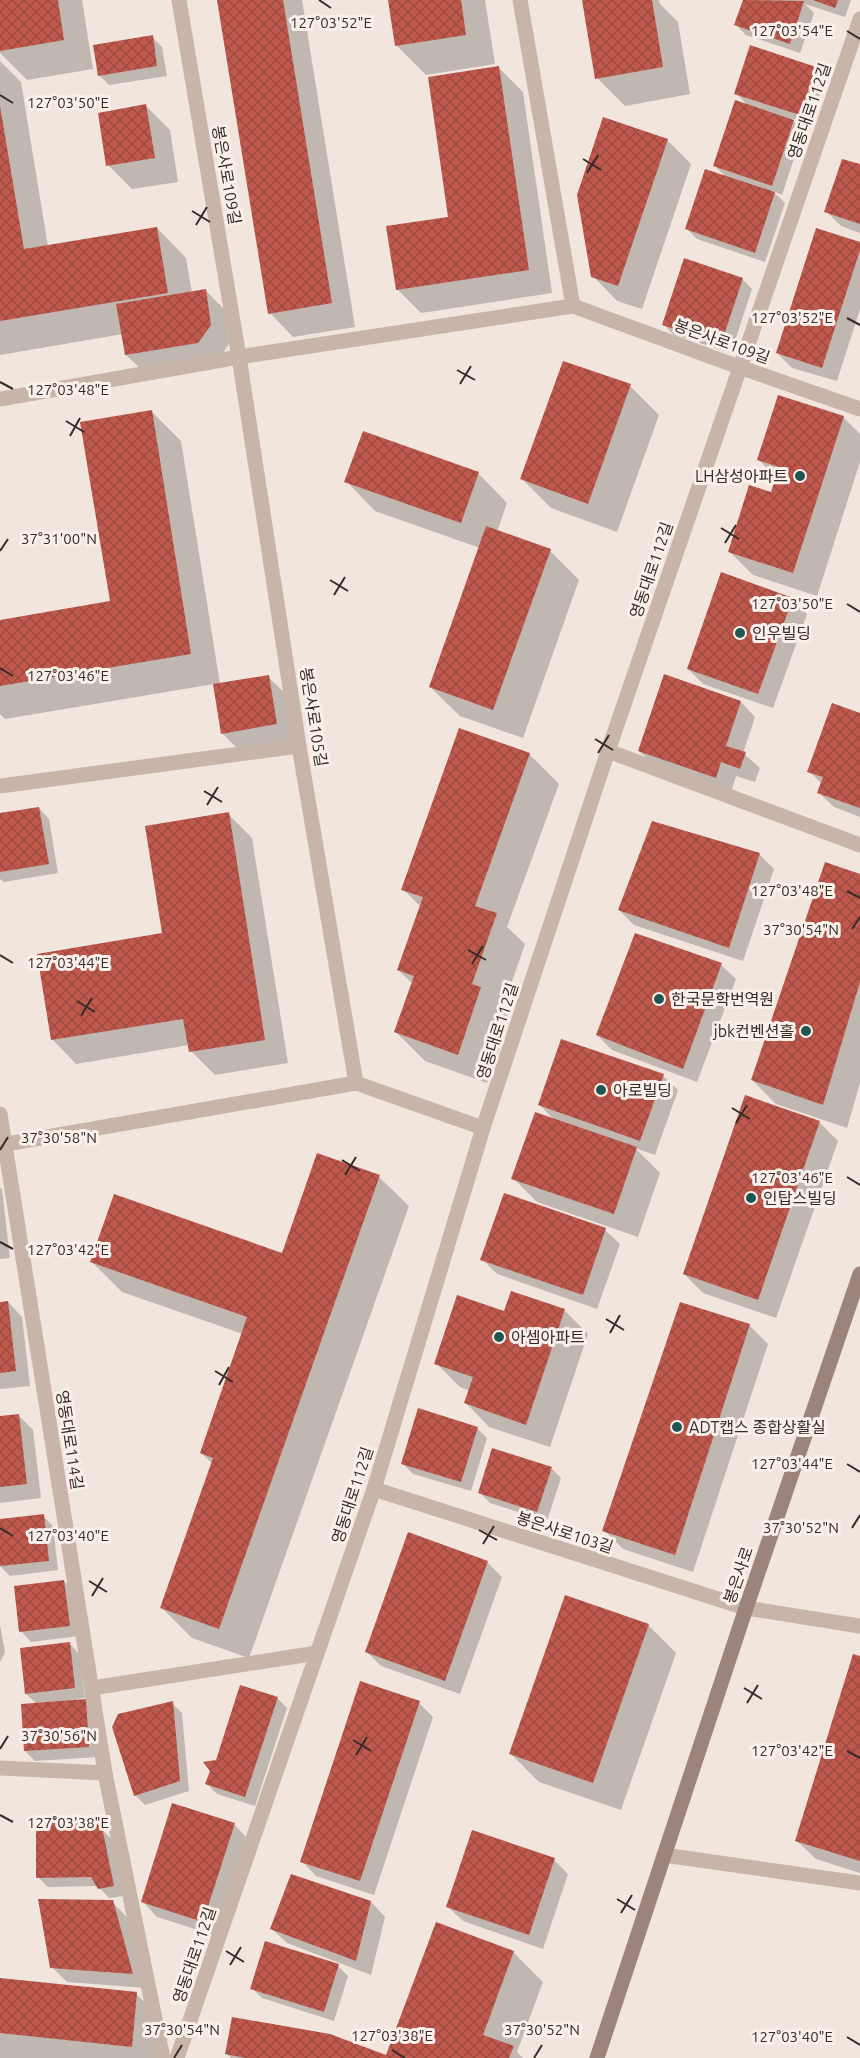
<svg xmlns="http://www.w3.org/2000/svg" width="860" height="2058" font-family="Ubuntu,'Noto Sans KR',sans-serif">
	<defs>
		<pattern id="building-cross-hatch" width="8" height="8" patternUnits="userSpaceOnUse" patternTransform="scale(1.5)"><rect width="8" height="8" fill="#c0594d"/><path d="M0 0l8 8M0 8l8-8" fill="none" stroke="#9d4a40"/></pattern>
	</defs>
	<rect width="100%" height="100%" fill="#f1e5dd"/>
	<!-- shadow -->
	<g fill="#0003">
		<polygon points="0,0 82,0 93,69 27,80 0,53"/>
		<polygon points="219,0 302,0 355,327 293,337 270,313"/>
		<polygon points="390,0 485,0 495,64 426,75 397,46"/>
		<polygon points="583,0 659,0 660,4 678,22 690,94 625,106 597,78"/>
		<polygon points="745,0 851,0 845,17 805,4 814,13 800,53 746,35 736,25"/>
		<polygon points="152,37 162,47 167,76 109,85 99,75"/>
		<polygon points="0,61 21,82 48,247 157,228 186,258 192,293 205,290 224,309 229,344 217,361 145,373 126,355 123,334 0,355"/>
		<polygon points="499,68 523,92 552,293 421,313 397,289 450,218"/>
		<polygon points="815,68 825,78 810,124 790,118 803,131 782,195 773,191 785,203 765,262 697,239 687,229 726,177 715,166 749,107 736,93"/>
		<polygon points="146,106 170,130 178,182 132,189 108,165"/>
		<polygon points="667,140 691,164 642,309 617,301 593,276"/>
		<polygon points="860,166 860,233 841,226 826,211"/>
		<polygon points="860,243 860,309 837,381 792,368 777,353"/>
		<polygon points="742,279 752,289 731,353 674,335 664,325"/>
		<polygon points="630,386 659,415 617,532 551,508 522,479"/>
		<polygon points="151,411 181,441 220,684 268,677 287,695 295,742 241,752 222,733 214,684 5,719 0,714 0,621 112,602"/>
		<polygon points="843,417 860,434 860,462 817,596 753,575 729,551 772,494 777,478 759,460"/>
		<polygon points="478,473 507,503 497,532 550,551 579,580 523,738 460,716 430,687 480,548 375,511 346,481"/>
		<polygon points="792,599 807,614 773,708 703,684 688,669"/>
		<polygon points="665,676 741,702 755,717 743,753 760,768 755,782 736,776 731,792 654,765 639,751"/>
		<polygon points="860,714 860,817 834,807 819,793 822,784 809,771"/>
		<polygon points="529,754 559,784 507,927 525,944 502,1010 510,1018 487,1083 425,1061 396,1032 413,984 398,970 421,907 403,889"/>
		<polygon points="39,808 49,819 58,873 4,882 0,879 0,815"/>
		<polygon points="228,814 252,838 288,1063 215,1075 191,1051 189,1045 76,1064 53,1040 39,956 164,935"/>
		<polygon points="759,854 774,869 743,961 634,925 619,910"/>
		<polygon points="860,876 860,1083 847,1128 776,1104 752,1080"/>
		<polygon points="721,965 736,979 697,1082 612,1050 597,1035"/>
		<polygon points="663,1076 678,1090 655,1155 635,1148 660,1173 638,1237 537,1202 513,1178 555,1121 540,1105"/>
		<polygon points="819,1122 838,1141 776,1318 703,1293 684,1274"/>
		<polygon points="379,1177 409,1206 249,1658 192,1638 162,1608 213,1464 201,1453 243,1334 122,1292 92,1262 283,1255"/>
		<polygon points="0,1188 2,1189 10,1258 0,1259"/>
		<polygon points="605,1230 620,1244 597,1309 497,1274 482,1259"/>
		<polygon points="8,1302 22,1317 30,1386 0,1389 0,1303"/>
		<polygon points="564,1310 588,1334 550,1447 489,1427 466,1403 470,1391 460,1387 436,1363 505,1312"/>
		<polygon points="749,1325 768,1344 693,1572 623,1549 604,1530"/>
		<polygon points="18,1415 33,1430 41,1498 0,1503 0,1417"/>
		<polygon points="477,1428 487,1438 471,1491 413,1474 403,1464"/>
		<polygon points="551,1468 561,1478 547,1521 490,1503 480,1493"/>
		<polygon points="43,1516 53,1526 58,1570 10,1576 0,1566 0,1521"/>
		<polygon points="487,1562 502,1577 460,1694 381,1666 366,1651"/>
		<polygon points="64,1581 74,1591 79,1636 31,1642 21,1631"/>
		<polygon points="0,1625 5,1652 0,1662"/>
		<polygon points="648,1625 676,1653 621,1810 539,1782 511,1754"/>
		<polygon points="69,1643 79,1654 85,1698 76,1699 76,1701 86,1701 96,1711 98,1757 35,1761 25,1751 37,1704 26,1694"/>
		<polygon points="860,1658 860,1873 816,1859 797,1841"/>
		<polygon points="277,1698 287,1708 255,1806 217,1794 207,1784 217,1762"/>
		<polygon points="172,1703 182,1713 189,1791 145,1805 135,1795"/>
		<polygon points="419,1703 433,1717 374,1895 316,1876 302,1861"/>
		<polygon points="234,1824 248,1839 217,1936 157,1917 143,1902"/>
		<polygon points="101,1829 112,1839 124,1896 109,1898 98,1886 48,1887 38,1877"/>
		<polygon points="554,1860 568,1874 543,1949 463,1921 448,1907"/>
		<polygon points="292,1876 371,1902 385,1917 371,1975 287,1943 272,1929"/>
		<polygon points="112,1902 127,1917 147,1988 67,1982 52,1967"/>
		<polygon points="513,1952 543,1982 517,2052 523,2058 231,2058 227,2054 387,2057"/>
		<polygon points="338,1966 348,1976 334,2021 262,1998 252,1988"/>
		<polygon points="0,1980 136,1994 166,2023 162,2058 0,2058"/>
	</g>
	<!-- building -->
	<g fill="url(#building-cross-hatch)">
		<polygon points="0,0 58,0 64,40 0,51"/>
		<polygon points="217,0 283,0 332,303 268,314"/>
		<polygon points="388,0 461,0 466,35 395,46"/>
		<polygon points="582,0 652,0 663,67 595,79"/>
		<polygon points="743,0 804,1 790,44 734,25"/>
		<polygon points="813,0 838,0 835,8"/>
		<polygon points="153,35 157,66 98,76 93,45"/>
		<polygon points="750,45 816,67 800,115 734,94"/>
		<polygon points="499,66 529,270 396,290 386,226 448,217 428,77"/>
		<polygon points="735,100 794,120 772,186 713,166"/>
		<polygon points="146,104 155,158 106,166 98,113"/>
		<polygon points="0,106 24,249 157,227 168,293 0,321"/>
		<polygon points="603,117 668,139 618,286 591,277 577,195"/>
		<polygon points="842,159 860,164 860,224 824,212"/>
		<polygon points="705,169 775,192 755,253 685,229"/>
		<polygon points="816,228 860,242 860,250 822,368 776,353"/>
		<polygon points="684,258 743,278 721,344 662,325"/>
		<polygon points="206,289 211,325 198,343 125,355 116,304"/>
		<polygon points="563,361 631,384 588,504 520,479"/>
		<polygon points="778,395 844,416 793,573 728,552 749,485 771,492 779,467 757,460"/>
		<polygon points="152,410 191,654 0,686 0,620 110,601 80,422"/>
		<polygon points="363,431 479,472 461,523 344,482"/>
		<polygon points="486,526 551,549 493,710 429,687"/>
		<polygon points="721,572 793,598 758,694 687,669"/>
		<polygon points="664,674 741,701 726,746 746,752 740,769 721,762 716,778 638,751"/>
		<polygon points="269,675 277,724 221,734 213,684"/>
		<polygon points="832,703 860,713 860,808 817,793 823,777 807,772"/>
		<polygon points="459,728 530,753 475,906 497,913 472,984 481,987 458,1055 394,1032 414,976 397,970 423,897 401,890"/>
		<polygon points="39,807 49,864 0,872 0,813"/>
		<polygon points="229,812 265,1040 189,1052 183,1019 51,1040 37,954 162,933 145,826"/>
		<polygon points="652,821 760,853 729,948 618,910"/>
		<polygon points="825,862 860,874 860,982 823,1105 751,1080"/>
		<polygon points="635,933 722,963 683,1069 596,1035"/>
		<polygon points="561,1039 664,1074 640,1141 538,1105"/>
		<polygon points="745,1095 820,1121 758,1300 683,1274"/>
		<polygon points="535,1112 637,1147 614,1214 511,1179"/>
		<polygon points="317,1153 380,1175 219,1629 160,1608 213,1458 200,1453 247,1317 90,1262 114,1194 282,1253"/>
		<polygon points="504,1193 606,1228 583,1295 480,1260"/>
		<polygon points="511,1291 565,1309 526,1425 464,1403 473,1377 434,1364 457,1295 504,1311"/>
		<polygon points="8,1301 16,1371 0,1373 0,1302"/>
		<polygon points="680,1302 750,1324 675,1555 602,1531"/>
		<polygon points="418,1408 478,1427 461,1482 401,1464"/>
		<polygon points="19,1414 27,1484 0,1487 0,1416"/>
		<polygon points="492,1448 552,1467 537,1512 478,1493"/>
		<polygon points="44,1514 49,1561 0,1566 0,1519"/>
		<polygon points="408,1532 488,1561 445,1681 365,1652"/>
		<polygon points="64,1580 70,1626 19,1632 14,1586"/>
		<polygon points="565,1595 649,1624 593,1783 509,1754"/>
		<polygon points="70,1642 75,1688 25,1694 20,1648"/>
		<polygon points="853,1654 860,1656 860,1861 795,1841"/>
		<polygon points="360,1681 420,1701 360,1881 300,1862"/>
		<polygon points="240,1685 278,1697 245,1797 205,1784 210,1771 203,1762 216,1760"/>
		<polygon points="86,1699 89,1747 24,1751 21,1704"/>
		<polygon points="173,1701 180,1781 134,1796 112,1727 118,1714"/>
		<polygon points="172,1803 235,1823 203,1922 141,1902"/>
		<polygon points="36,1817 85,1817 102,1827 114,1886 98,1889 91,1877 36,1878"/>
		<polygon points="472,1830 555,1858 529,1935 446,1907"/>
		<polygon points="291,1874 371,1901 356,1961 270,1929"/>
		<polygon points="38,1899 113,1900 133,1974 50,1968"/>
		<polygon points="436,1922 514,1951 483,2035 514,2046 509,2058 245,2058 225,2054 232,2017 330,2034 386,2055"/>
		<polygon points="265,1941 339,1964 324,2012 250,1989"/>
		<polygon points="0,1978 137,1992 132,2047 0,2033"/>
	</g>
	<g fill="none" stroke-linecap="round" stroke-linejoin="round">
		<!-- lane -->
		<g stroke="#c9b4aa" stroke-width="15">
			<polyline points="739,367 860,409"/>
			<polyline points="608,751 860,845"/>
			<polyline points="0,786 299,746"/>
			<polyline points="0,1768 105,1773"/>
			<polyline points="664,1855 860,1883"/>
		</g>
		<!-- street -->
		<g stroke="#c9b4aa" stroke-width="15">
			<polyline points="179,0 239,357 299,746 356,1083 483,1128"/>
			<polyline points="520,0 573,306"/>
			<polyline points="0,399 239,357 573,306 739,367"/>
			<polyline points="0,1114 105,1773 163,2058"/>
			<polyline points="0,1145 356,1083"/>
			<polyline points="374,1489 746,1608 860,1626"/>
			<polyline points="92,1688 317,1653"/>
			<polyline points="177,2058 374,1489 483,1128 608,751 860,19"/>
		</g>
		<!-- secondary -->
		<polyline stroke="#9c837b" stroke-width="15" points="597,2058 746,1608 860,1274"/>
	</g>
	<!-- ticks -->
	<path fill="none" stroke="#372b29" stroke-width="2" d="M319 0 331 8M847 31 860 39M0 95 13 103M583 159 601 170M587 173 598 155M192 211 210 222M196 225 207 207M847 318 860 325M457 370 475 380M0 382 13 389M460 384 471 366M66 421 84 432M70 436 80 418M721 528 739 539M725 543 736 525M0 551 8 539M330 580 348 591M334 595 345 577M847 604 860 612M0 668 13 676M595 739 613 750M598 753 609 735M204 791 222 802M207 805 218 787M847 891 860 898M852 929 860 917M468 950 486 960M0 955 13 963M472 964 483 946M77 1001 95 1012M81 1016 92 998M732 1108 750 1119M736 1123 747 1105M0 1150 8 1137M342 1160 360 1171M345 1175 356 1157M847 1177 860 1185M0 1242 13 1249M606 1319 624 1330M610 1333 620 1315M215 1371 233 1382M219 1385 229 1367M847 1464 860 1472M0 1528 13 1536M852 1528 860 1515M479 1530 497 1540M483 1544 494 1526M89 1581 107 1592M92 1596 103 1578M744 1688 762 1699M747 1703 758 1685M353 1740 371 1751M0 1749 8 1736M847 1751 860 1758M356 1755 367 1737M0 1815 13 1822M617 1899 635 1910M621 1913 632 1895M226 1951 244 1962M230 1965 241 1947M847 2037 860 2045M392 2050 405 2058M174 2058 182 2045M534 2058 542 2045"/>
	<!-- markers -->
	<g fill="#205652" stroke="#f9f0ea" stroke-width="2">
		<circle cx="800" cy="476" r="6"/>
		<circle cx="740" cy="633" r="6"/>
		<circle cx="659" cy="999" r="6"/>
		<circle cx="806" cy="1031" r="6"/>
		<circle cx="601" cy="1090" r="6"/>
		<circle cx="751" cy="1198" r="6"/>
		<circle cx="499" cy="1337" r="6"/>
		<circle cx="677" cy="1427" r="6"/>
	</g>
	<g text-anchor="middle" stroke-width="6" stroke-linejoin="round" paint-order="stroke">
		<!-- street labels -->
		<g font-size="16" fill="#372b29" stroke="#f9f0ea">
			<text transform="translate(809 111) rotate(-71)" y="6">영동대로112길</text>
			<text transform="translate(227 175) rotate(80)" y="6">봉은사로109길</text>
			<text transform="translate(722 341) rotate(20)" y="6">봉은사로109길</text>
			<text transform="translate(651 570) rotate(-71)" y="6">영동대로112길</text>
			<text transform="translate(314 717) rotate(81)" y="6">봉은사로105길</text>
			<text transform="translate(497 1031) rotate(-72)" y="6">영동대로112길</text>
			<text transform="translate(70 1440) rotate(81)" y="6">영동대로114길</text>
			<text transform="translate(352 1495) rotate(-72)" y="6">영동대로112길</text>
			<text transform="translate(565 1532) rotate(18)" y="6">봉은사로103길</text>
			<text transform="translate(738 1575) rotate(-71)" y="6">봉은사로</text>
			<text transform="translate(194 1955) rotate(-71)" y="6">영동대로112길</text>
		</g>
		<!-- poi labels -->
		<g font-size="16" fill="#372b29" stroke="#f9f0ea" text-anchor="start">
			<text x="788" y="482" text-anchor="end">LH삼성아파트</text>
			<text x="752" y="639">인우빌딩</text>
			<text x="671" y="1005">한국문학번역원</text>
			<text x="794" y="1037" text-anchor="end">jbk컨벤션홀</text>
			<text x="613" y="1096">아로빌딩</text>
			<text x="763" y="1204">인탑스빌딩</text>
			<text x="511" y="1343">아셈아파트</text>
			<text x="689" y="1433">ADT캡스 종합상활실</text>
		</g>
	</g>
	<g font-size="15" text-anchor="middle" fill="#372b29" stroke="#f9f0ea" stroke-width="6" stroke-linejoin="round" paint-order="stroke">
		<text x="331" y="28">127°03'52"E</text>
		<text x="792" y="36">127°03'54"E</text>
		<text x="68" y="108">127°03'50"E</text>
		<text x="792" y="323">127°03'52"E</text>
		<text x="68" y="395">127°03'48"E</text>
		<text x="59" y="544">37°31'00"N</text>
		<text x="792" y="609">127°03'50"E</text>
		<text x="68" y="681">127°03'46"E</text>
		<text x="792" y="896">127°03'48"E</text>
		<text x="801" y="935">37°30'54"N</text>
		<text x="68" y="968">127°03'44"E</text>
		<text x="59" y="1143">37°30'58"N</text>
		<text x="792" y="1183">127°03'46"E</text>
		<text x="68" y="1255">127°03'42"E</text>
		<text x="792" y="1469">127°03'44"E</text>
		<text x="801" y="1533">37°30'52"N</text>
		<text x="68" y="1541">127°03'40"E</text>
		<text x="59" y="1741">37°30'56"N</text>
		<text x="792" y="1756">127°03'42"E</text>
		<text x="68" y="1828">127°03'38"E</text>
		<text x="182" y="2035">37°30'54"N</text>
		<text x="542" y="2035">37°30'52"N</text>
		<text x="392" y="2041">127°03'38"E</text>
		<text x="792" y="2042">127°03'40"E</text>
	</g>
</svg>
